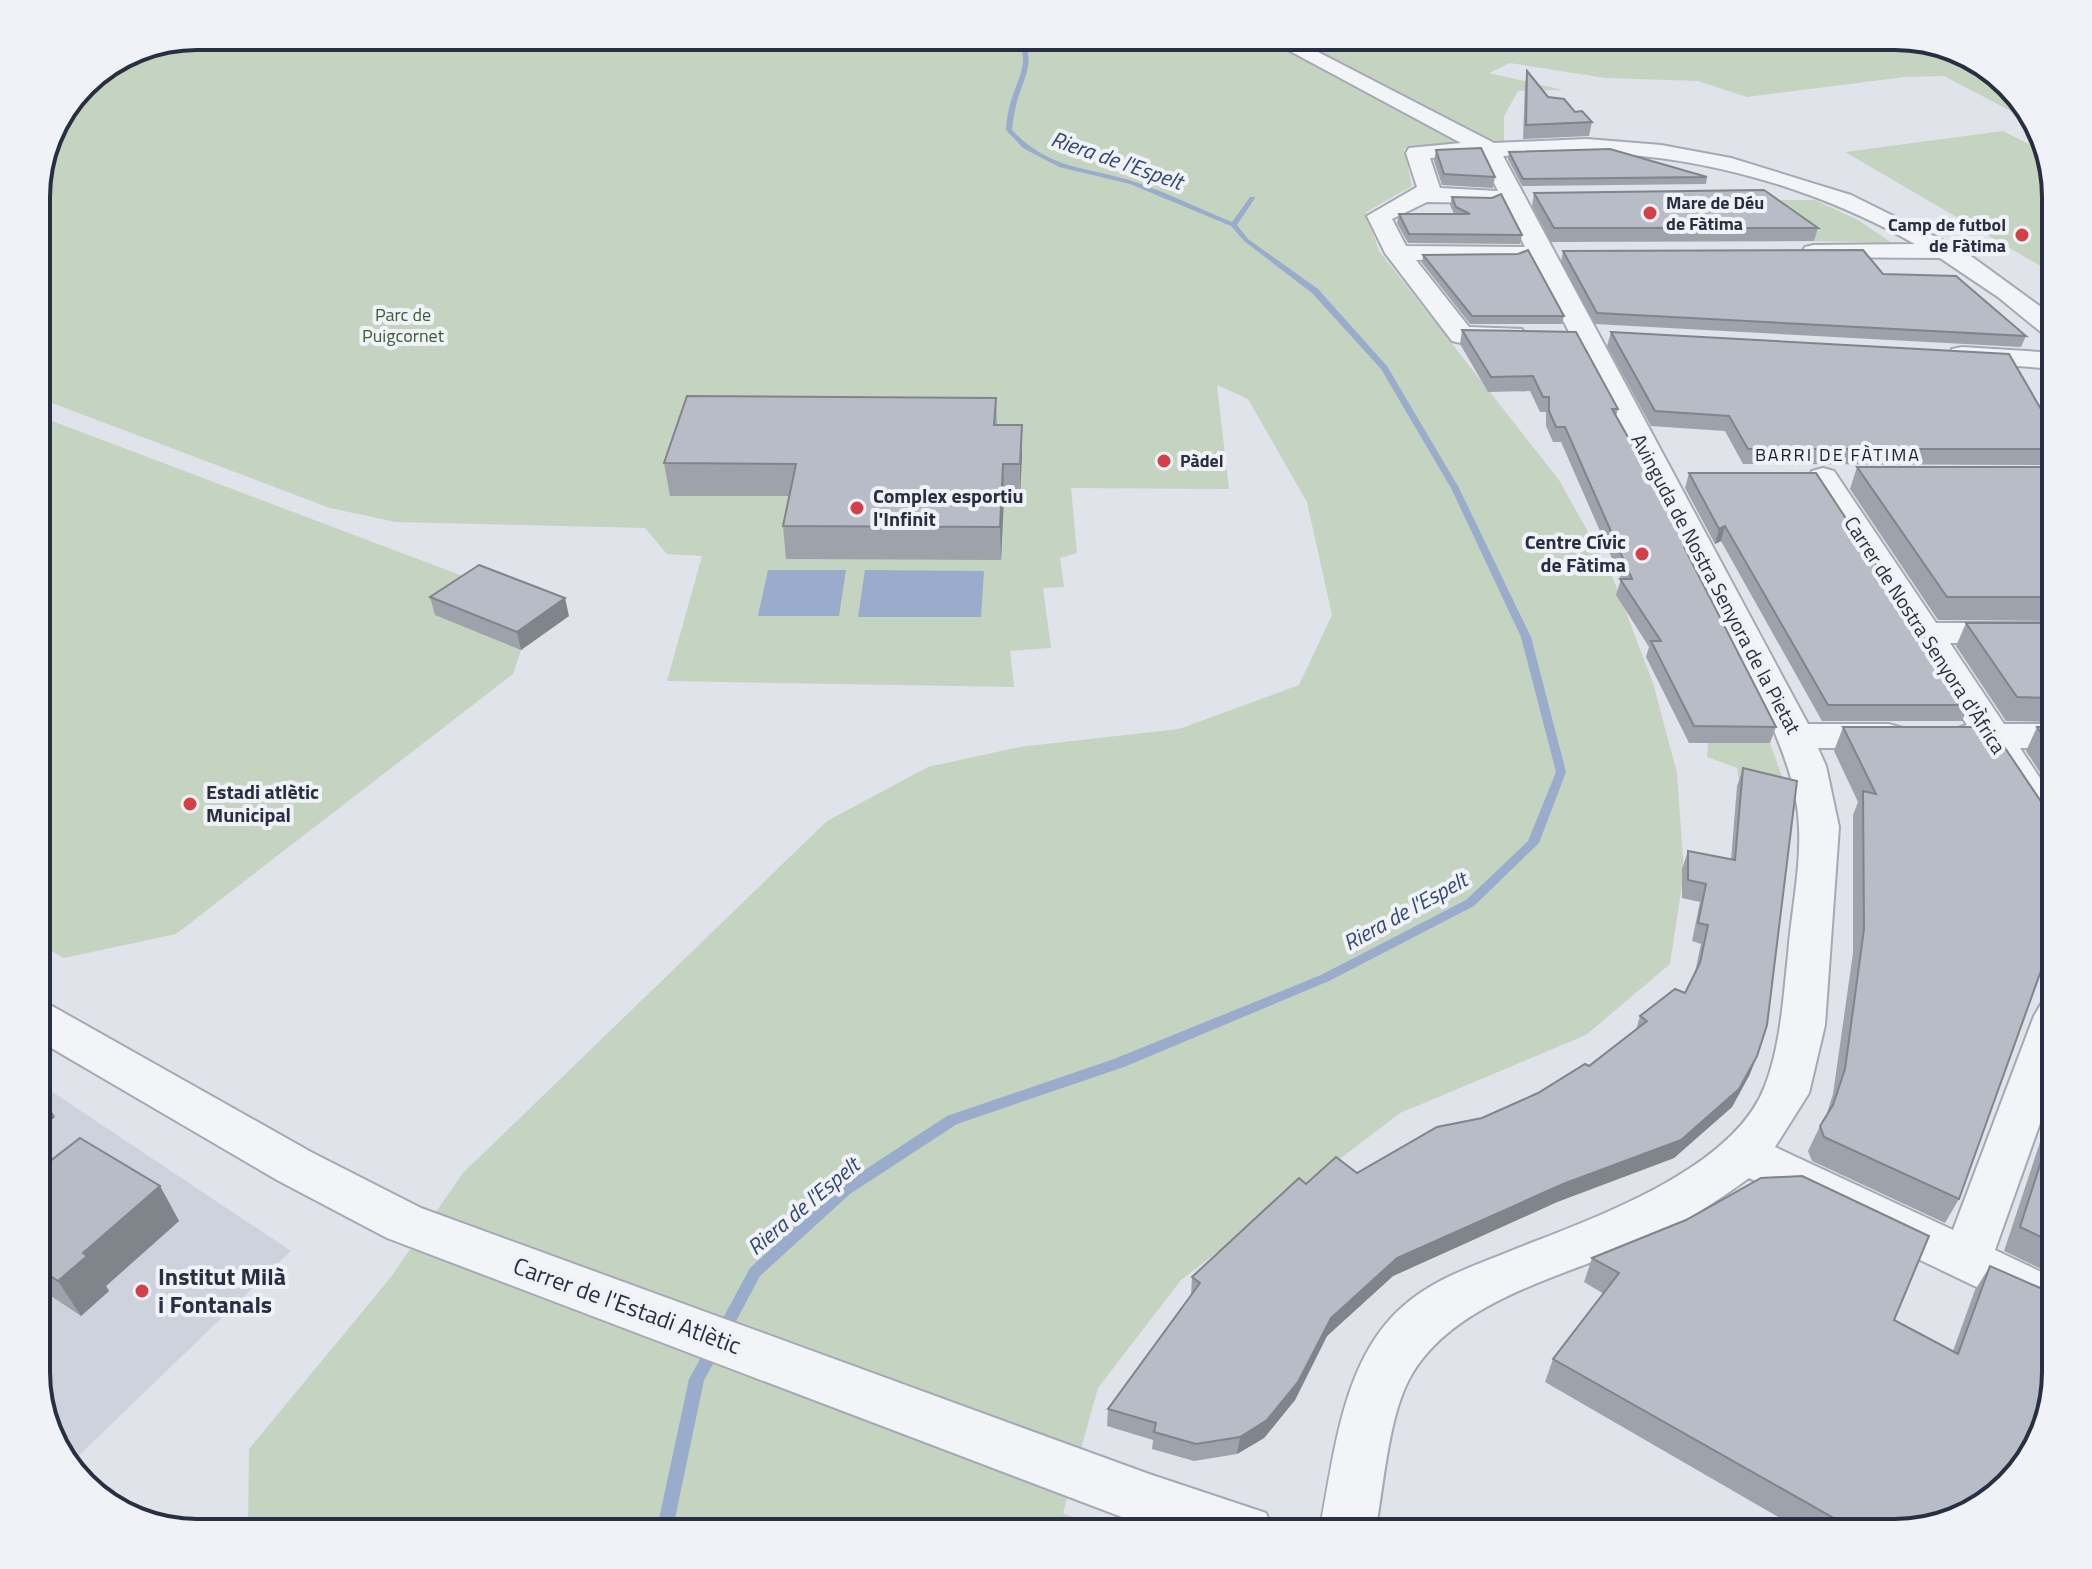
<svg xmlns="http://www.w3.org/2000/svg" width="2092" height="1569" font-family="'Titillium Web',sans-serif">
	<rect width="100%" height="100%" fill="#e0e3ea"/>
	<!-- built -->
	<polygon fill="#ced2dc" points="36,1081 291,1251 70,1464 53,1444 36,1382"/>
	<!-- green -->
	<g fill="#c4d4c1">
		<polygon points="197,36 1896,36 1993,70 2039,126 1944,76 1905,77 1747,97 1698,81 1605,78 1510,63 1489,73 1563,90 1518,91 1504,116 1504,145 1404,149 1412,186 1366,212 1379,251 1559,480 1611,573 1653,683 1677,773 1684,872 1670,964 1586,1035 1400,1113 1181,1280 1098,1388 1063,1513 1110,1533 248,1533 249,1449 391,1277 463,1173 827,821 928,767 1019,747 1179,729 1299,685 1332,615 1307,502 1248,399 1217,385 1229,489 1071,488 1077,553 1060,558 1064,587 1043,588 1051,648 1010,651 1014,687 667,681 702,556 667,554 645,528 395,522 330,508 36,397 36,186 53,125 90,76 136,48"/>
		<polygon points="2003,131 2046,153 2056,196 2056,275 1845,152"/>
		<polygon points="1755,200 1815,200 1858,220 1892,243 1814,241"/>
		<polygon points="36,415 569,616 521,650 513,674 176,934 64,958 36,942"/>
		<polygon points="1708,743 1770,743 1790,799 1740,787 1737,768 1707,757"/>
	</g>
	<!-- water -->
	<g fill="#9aaccb">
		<polygon points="768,570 846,570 839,616 758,616"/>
		<polygon points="865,570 984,571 981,617 858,617"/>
	</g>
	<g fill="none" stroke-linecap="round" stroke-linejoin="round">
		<!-- stream -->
		<g fill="#9aaccb" fill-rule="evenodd">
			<path d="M1016 36H1022C1035 62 1026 73 1018 98 1015 108 1013 119 1012 130 1051 171 1086 166 1135 182 1168 193 1200 209 1232 222L1250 197H1254L1255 198 1237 225 1248 239 1318 289 1387 366 1459 488 1531 637 1566 772 1539 843 1474 906 1329 981 1124 1067 957 1124 850 1194 760 1276 727 1338 722 1340 717 1338 715 1333 750 1268 840 1186 947 1116 1114 1059 1321 975 1466 900 1528 841 1556 772 1521 637 1451 488 1381 369 1312 293 1244 241 1231 226 1130 184 1059 167 1023 148 1006 130C1007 119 1008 109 1012 98 1020 73 1030 62 1016 36Z"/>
			<polygon points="714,1341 719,1343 722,1348 704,1380 672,1533 656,1533 689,1379 709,1343"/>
		</g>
		<!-- minor casing -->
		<g stroke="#a5a9b4" stroke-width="4">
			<g id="minor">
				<path d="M1262 36H1287L1494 143 1587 139 1661 145 1731 158 1851 195 1964 251 2056 318V339L2047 337 1998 297 1940 258 1805 257 1802 252 1805 247 1814 245 1915 244C1818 189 1706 156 1595 153 1564 151 1534 155 1503 156L1808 724H1889L1902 728 1907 736 1902 744 1889 748H1818L1826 766 1839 827 1825 1025 1809 1093 1775 1147 1953 1230 2034 1016 2041 1004 2056 999V1078L1995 1250 2056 1279V1325L1749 1178C1715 1203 1679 1226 1639 1243 1565 1276 1456 1300 1412 1374 1388 1414 1384 1486 1375 1533H1319C1334 1459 1341 1363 1400 1309 1432 1279 1474 1266 1513 1250 1591 1219 1733 1171 1765 1086 1781 1044 1783 999 1788 955 1791 913 1801 869 1799 828 1798 785 1780 745 1764 706L1528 253 1517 259 1416 260 1469 327 1522 329 1526 335 1522 341C1502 346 1472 346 1452 341L1385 253 1367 216 1417 187 1406 153 1409 148 1461 143ZM1481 156 1498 191 1440 188 1430 158ZM1501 198 1525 247 1406 246 1392 219 1427 202 1491 203Z"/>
				<polygon points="1962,347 2056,353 2056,369 1952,361 1948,355 1952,349"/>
				<polygon points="1823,468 1834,471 1936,623 2056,623 2056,643 1950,643 2004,724 2056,724 2056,748 2020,748 2056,802 2056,845 2042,841 1982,748 1958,744 1953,736 1958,728 1967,725 1808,477 1812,471"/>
				<polygon points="36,1002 52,1006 311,1152 421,1208 1149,1474 1266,1513 1274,1533 1164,1533 387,1238 277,1180 36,1039"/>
			</g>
		</g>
		<!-- minor -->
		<use href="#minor" fill="#f3f4f8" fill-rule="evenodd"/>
	</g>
	<!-- wall -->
	<g fill="#9da2ab">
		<polygon points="1527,71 1548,97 1592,122 1589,136 1523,139 1525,84"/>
		<polygon points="1436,150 1495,177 1493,188 1442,185 1434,161"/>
		<polygon points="1509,152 1707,177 1706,184 1522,186 1508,159"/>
		<polygon points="1534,193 1818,228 1814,241 1551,242 1532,206"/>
		<polygon points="1452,197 1522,235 1520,244 1408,243 1397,223 1399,214 1454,214 1450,205"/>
		<polygon points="1563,251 1883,274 2026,336 2021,347 1595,324 1561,262"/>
		<polygon points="1423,255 1564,316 1562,324 1470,324 1422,263"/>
		<polygon points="1462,330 1618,409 1616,416 1689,544 1687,553 1776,727 1770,743 1689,743 1646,657 1649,647 1616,595 1621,579 1561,442 1553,442 1546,426 1546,412 1540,412 1530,391 1488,392 1460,344"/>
		<polygon points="1611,332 2056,435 2056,446 2052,455 2043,465 1743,464 1725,431 1651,426 1607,346"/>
		<polygon points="996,398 997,425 1022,425 1020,496 1004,496 1001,560 786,559 783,526 789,496 670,496 664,463"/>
		<polygon points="1857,467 2056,467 2056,621 1938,620 1850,489"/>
		<polygon points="1689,473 1969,705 1962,721 1822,721 1721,541 1715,544 1685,488"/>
		<polygon points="430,597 569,616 521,650 435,615"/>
		<polygon points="1966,623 2056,623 2056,722 2006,721 1956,646"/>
		<polygon points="2056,726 2056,797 2026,751 2037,727"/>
		<polygon points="1843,727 2052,818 1959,1199 1945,1223 1812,1161 1808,1151 1820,1126 1826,1116 1833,1094 1853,953 1853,815 1858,802 1834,751"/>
		<polygon points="1743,768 1750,1074 1732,1107 1674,1158 1557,1202 1393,1276 1327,1336 1295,1400 1264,1438 1237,1454 1194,1461 1152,1449 1153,1440 1107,1426 1108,1409 1191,1295 1192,1277 1306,1184 1357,1173 1538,1093 1589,1066 1636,1030 1640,1016 1685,993 1695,972 1701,944 1692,941 1700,902 1682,898 1682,869 1688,851 1731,860 1737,786"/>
		<polygon points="2056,1094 2056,1276 2004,1251"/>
		<polygon points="36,1172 160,1186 179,1221 106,1286 109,1291 81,1316 36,1286"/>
		<polygon points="1592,1258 1894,1320 1953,1351 1975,1290 1990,1266 1895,1533 1806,1533 1545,1382 1553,1359 1604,1294 1584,1282"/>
	</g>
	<!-- shaded-wall -->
	<g fill="#80848b">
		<polygon points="1022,425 1022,457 1020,496 1020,464"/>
		<polygon points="2056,443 2056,446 2052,455 2043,465 2049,449"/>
		<polygon points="1003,464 1004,496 1001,560 1000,527"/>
		<polygon points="1725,526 1721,541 1715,544 1719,529"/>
		<polygon points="565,598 569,616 521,650 517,632"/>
		<polygon points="1757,1056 1750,1074 1732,1107 1674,1158 1557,1202 1393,1276 1327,1336 1295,1400 1264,1438 1237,1454 1240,1437 1331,1318 1397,1258"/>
		<polygon points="36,1086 55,1117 36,1132"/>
		<polygon points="160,1186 179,1221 106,1286 109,1291 81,1316 58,1281 83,1253"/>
	</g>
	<!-- building -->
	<g fill="#b7bcc7" stroke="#80848b" stroke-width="2">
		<polygon points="1527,71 1548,97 1564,99 1575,112 1582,111 1592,122 1526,125"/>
		<polygon points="1481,148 1495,177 1444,174 1436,150"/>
		<polygon points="1610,149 1707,177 1523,179 1509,152"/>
		<polygon points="1764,190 1818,228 1554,228 1534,193"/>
		<polygon points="1501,194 1522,235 1409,234 1399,214 1470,214 1456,207 1452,197 1492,198"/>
		<polygon points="1528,250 1564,316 1472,316 1423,255 1518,254"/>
		<polygon points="1863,250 1883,274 1956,276 2026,336 1597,313 1563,251"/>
		<polygon points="1462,330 1576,332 1618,409 1612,409 1689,544 1684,547 1776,727 1694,726 1651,641 1661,641 1620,579 1632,579 1565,427 1556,427 1549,411 1549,397 1543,397 1533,376 1491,377"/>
		<polygon points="1611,332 2009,354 2056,435 2056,443 2049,449 1748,449 1729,416 1655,411"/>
		<polygon points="687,396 996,398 994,425 1022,425 1020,464 1003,464 1000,527 783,526 796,464 664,463"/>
		<polygon points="1857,467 2056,467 2056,597 1947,597"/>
		<polygon points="1689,473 1816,473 1969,705 1828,705 1725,526 1719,529"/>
		<polygon points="479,565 565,598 517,632 430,597"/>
		<polygon points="1966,623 2056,623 2056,698 2017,697"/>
		<polygon points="2056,726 2056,754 2037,727"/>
		<polygon points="1843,727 1991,727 2052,818 2056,819 2056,929 1959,1199 1824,1137 1820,1126 1833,1105 1845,1069 1864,929 1863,791 1876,794"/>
		<polygon points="1743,768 1797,781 1767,1025 1757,1056 1739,1089 1681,1140 1563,1184 1397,1258 1331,1318 1298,1382 1267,1420 1240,1437 1196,1444 1154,1432 1156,1423 1108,1409 1200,1283 1192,1277 1299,1178 1306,1184 1336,1157 1357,1173 1437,1127 1482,1118 1538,1093 1585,1064 1589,1066 1647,1021 1640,1016 1675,989 1685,993 1700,963 1708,925 1698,923 1706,884 1688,880 1688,851 1735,860"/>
		<polygon points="2056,1115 2056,1244 2020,1227"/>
		<polygon points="80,1138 160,1186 83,1253 87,1256 58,1281 36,1267 36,1172"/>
		<polygon points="1802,1176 1929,1236 1894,1320 1958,1354 1990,1266 2056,1295 2056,1373 2022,1470 1966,1517 1895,1533 1860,1533 1553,1359 1619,1273 1592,1258 1686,1220 1761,1178"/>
	</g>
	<!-- markers -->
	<g fill="#d34147" stroke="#f0f2f7" stroke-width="3">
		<circle cx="1650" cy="213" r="8"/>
		<circle cx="2022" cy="235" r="8"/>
		<circle cx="1164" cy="461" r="8"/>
		<circle cx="857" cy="508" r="8"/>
		<circle cx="1642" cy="554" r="8"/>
		<circle cx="190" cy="804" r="8"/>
		<circle cx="142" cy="1291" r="8"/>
	</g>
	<g text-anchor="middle" stroke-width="8" stroke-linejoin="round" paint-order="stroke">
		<!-- far-poi labels -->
		<g font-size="18" font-weight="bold" fill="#282f42" stroke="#f0f2f7" text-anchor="start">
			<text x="1666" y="209">Mare de Déu<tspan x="1666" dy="21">de Fàtima</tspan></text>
			<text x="2006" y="231" text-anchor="end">Camp de futbol<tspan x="2006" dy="21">de Fàtima</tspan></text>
			<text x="1180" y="467">Pàdel</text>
		</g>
		<!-- far-park labels -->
		<g font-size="18" fill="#385e35" stroke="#f0f2f7">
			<text x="403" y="321">Parc de<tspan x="403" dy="21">Puigcornet</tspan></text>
		</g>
		<!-- far-neighbourhood labels -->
		<g font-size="18" letter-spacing="2" fill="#1a2033" stroke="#f0f2f7">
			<text x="1838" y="461">BARRI DE FÀTIMA</text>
		</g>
		<!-- poi labels -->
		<g font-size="20" font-weight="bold" fill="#282f42" stroke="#f0f2f7" text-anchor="start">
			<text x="873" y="503">Complex esportiu<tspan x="873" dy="23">l'Infinit</tspan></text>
			<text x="1626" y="549" text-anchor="end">Centre Cívic<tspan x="1626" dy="23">de Fàtima</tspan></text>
			<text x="206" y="799">Estadi atlètic<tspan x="206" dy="23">Municipal</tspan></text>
		</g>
		<!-- street labels -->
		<g font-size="20" fill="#282f42" stroke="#f0f2f7">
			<text transform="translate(1716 584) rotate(62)" y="7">Avinguda de Nostra Senyora de la Pietat</text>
			<text transform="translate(1925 635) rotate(57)" y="7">Carrer de Nostra Senyora d'Àfrica</text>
		</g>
		<!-- water labels -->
		<g font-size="22" font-style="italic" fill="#314878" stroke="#f0f2f7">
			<text transform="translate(1117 160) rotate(19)" y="8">Riera de l'Espelt</text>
			<text transform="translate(1405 911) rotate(-29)" y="8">Riera de l'Espelt</text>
			<text transform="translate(803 1206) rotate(-40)" y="8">Riera de l'Espelt</text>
		</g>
		<!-- near-poi labels -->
		<g font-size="24" font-weight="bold" fill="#282f42" stroke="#f0f2f7" text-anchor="start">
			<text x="158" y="1285">Institut Milà<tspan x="158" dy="28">i Fontanals</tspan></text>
		</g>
		<!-- near-street labels -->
		<g font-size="24" fill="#282f42" stroke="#f0f2f7">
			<text transform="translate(627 1306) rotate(20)" y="8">Carrer de l'Estadi Atlètic</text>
		</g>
	</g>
	<!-- crop -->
	<path d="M0 0H2092V1569H0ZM197 50H1895A147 147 0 0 1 2042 197V1372A147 147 0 0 1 1895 1519H197A147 147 0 0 1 50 1372V197A147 147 0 0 1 197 50Z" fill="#f0f2f7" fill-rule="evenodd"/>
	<path fill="none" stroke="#282f42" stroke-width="4" d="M197 50H1895A147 147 0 0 1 2042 197V1372A147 147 0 0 1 1895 1519H197A147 147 0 0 1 50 1372V197A147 147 0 0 1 197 50Z"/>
</svg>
